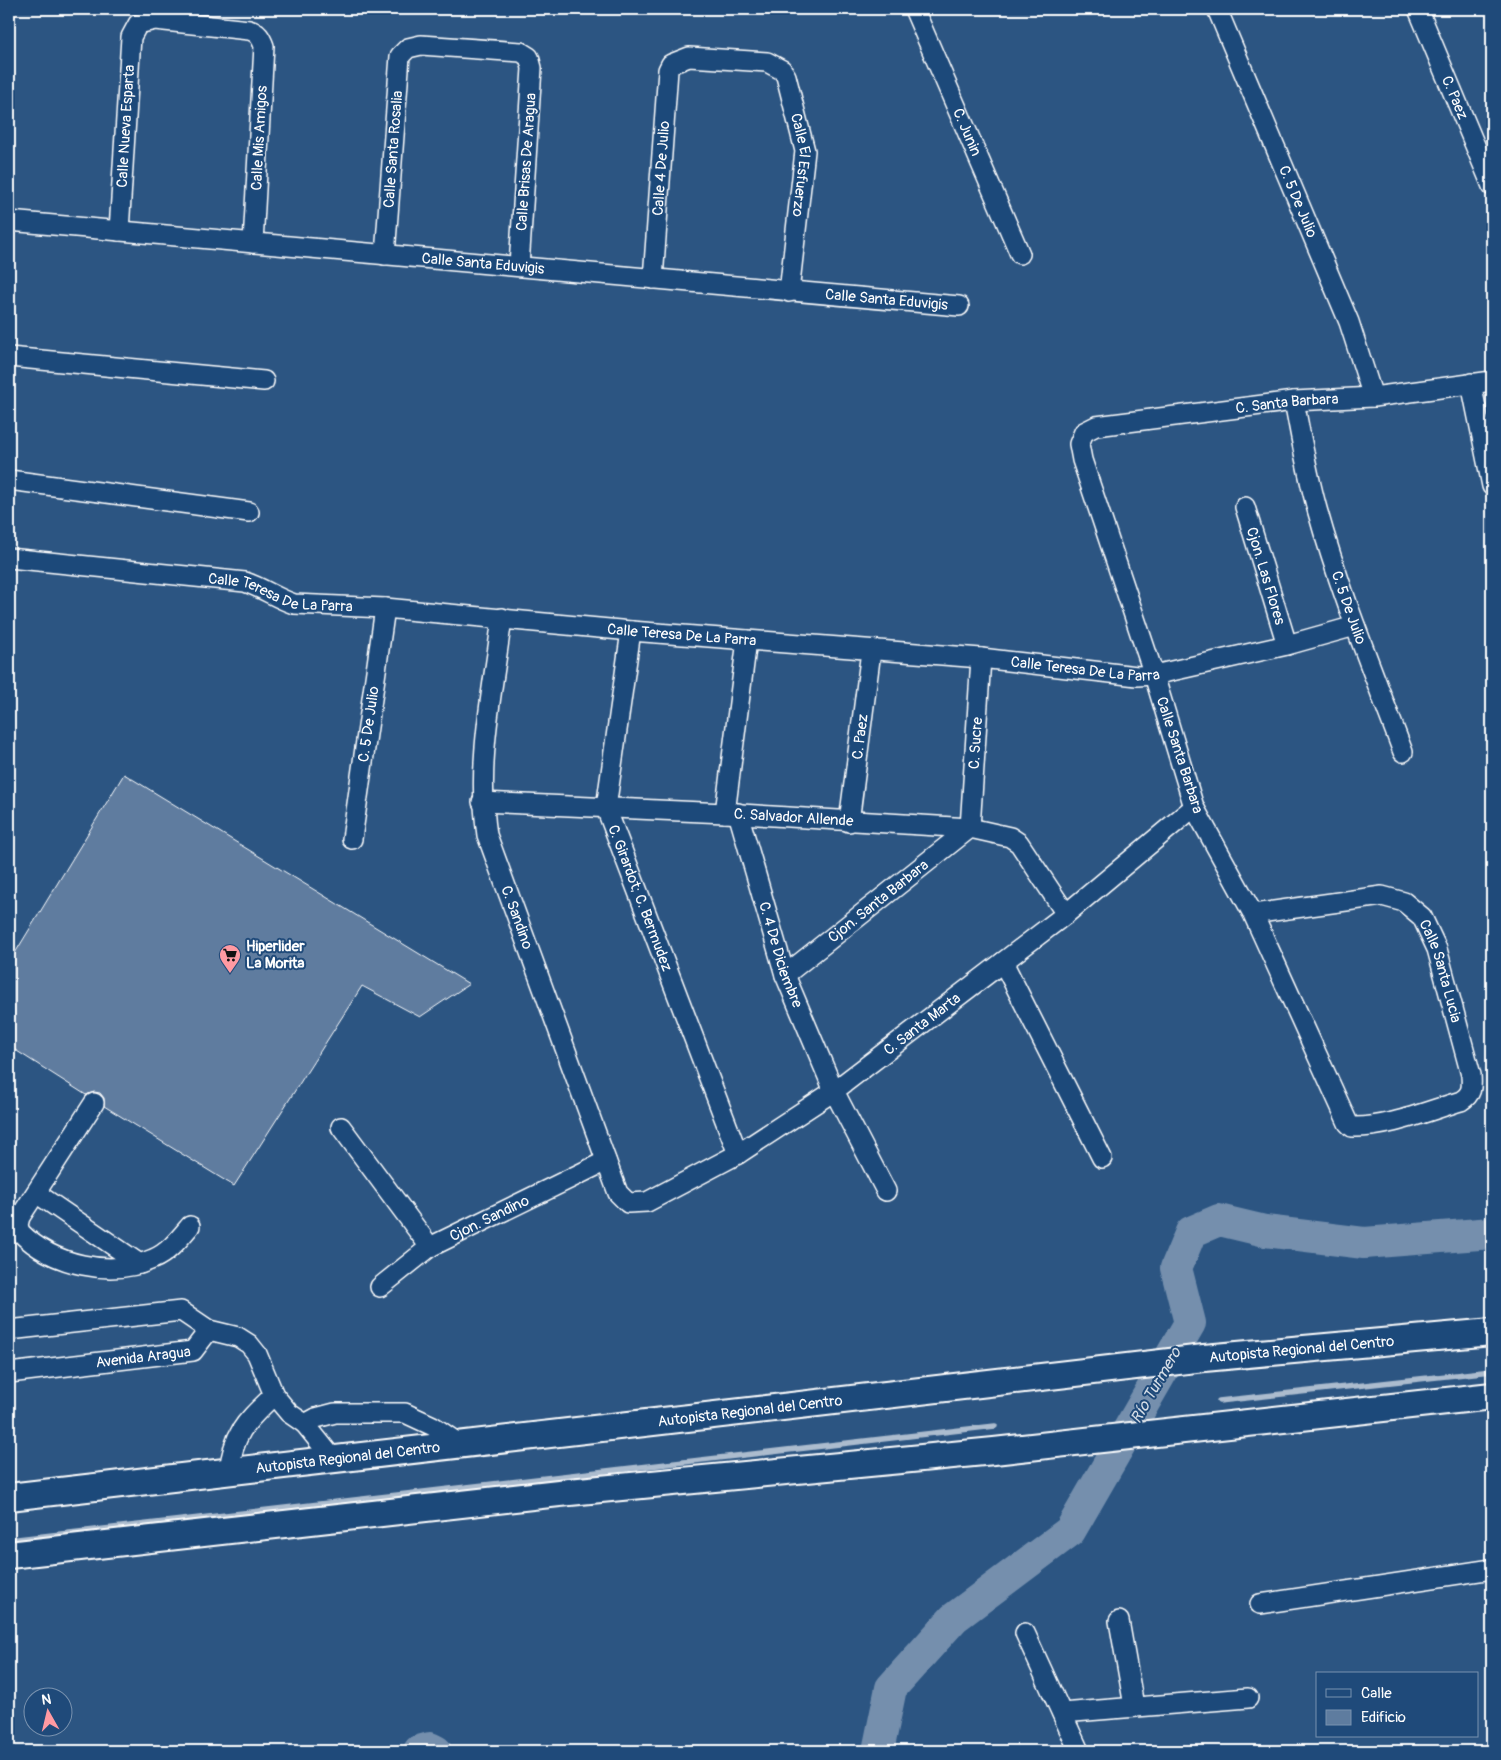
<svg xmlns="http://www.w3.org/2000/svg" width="1501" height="1760" font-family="Pangolin,sans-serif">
	<rect width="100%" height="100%" fill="#2c5582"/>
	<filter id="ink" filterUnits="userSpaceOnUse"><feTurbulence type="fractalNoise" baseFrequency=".02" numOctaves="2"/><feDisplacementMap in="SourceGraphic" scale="10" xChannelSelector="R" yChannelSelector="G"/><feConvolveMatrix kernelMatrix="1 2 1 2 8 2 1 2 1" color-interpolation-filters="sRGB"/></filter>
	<g filter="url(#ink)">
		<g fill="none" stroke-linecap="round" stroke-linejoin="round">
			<!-- stream -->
			<g stroke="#acbcce" stroke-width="5.5">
				<polyline points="1219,1401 1492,1371"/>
				<polyline points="9,1540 995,1426"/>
			</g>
			<!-- river -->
			<g stroke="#748fad" stroke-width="32">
				<polyline points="419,1751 430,1748 436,1751"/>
				<polyline points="878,1751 891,1688 954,1618 1070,1531 1190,1323 1176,1268 1191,1232 1219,1220 1265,1231 1364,1243 1492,1233"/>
			</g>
		</g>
		<!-- building -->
		<polygon fill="#5e7c9f" stroke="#fff" points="124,774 469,984 420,1017 362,986 234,1186 104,1106 104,1098 100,1093 94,1092 86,1095 9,1046 9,963"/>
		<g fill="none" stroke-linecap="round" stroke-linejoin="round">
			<!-- minor casing -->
			<g stroke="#fff" stroke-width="22">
				<g id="minor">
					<path id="s1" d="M914 9 1020 254"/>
					<path id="s2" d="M1217 9 1349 322 1373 397"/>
					<path id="s3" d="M1418 9 1492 186"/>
					<path id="s4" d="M9 221 959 306"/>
					<path id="s5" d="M119 231 131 37 138 24 155 20 249 30C258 32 261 38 264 46L253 243"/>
					<path id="s6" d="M385 255 400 56 408 48 421 45 521 52 529 57 532 68 519 266"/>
					<path id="s7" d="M653 279 668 70 671 64 689 57 767 62 782 70 786 76 805 151 789 292"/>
					<polyline points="9,357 264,381"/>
					<polyline points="1471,383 1492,486"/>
					<path id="s8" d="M1294 401C1301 437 1307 473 1317 509 1340 592 1373 672 1403 752"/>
					<polyline points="9,480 249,512"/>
					<path id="s9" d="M1245 507 1287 645"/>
					<path id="s10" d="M9 558 245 582C263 588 276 598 294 604L385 608 631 631 981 658 1137 676 1154 675 1287 645 1355 626"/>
					<path id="s11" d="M502 618C493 690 476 762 487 835L618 1193 628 1203 647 1202 738 1154 834 1091 1066 914 1194 807"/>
					<path id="s12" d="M631 631 606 808 738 1154"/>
					<path id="s13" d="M482 802 725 813 970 828 1010 837 1019 843 1066 914"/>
					<polyline points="725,813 747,640"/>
					<path id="s14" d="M738 813 785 975 834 1091 886 1191"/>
					<path id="s15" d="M849 822 871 651"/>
					<path id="s16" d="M970 828 981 658"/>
					<path id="s17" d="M352 839 385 608"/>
					<path id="s18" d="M1253 914 1382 896 1404 902 1422 917 1437 949 1471 1075C1472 1088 1472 1094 1461 1101 1427 1111 1388 1128 1352 1127L1348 1123 1253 914 1194 807 1154 675 1082 460 1079 444 1084 432 1096 426 1294 401 1373 397 1492 381"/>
					<polyline points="1003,962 1102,1158"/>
					<path id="s19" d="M785 975 970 828"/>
					<path d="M94 1103 20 1217 18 1225 20 1232C52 1265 111 1278 153 1259 168 1253 179 1239 190 1226"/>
					<polyline points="341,1127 430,1247"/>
					<polyline points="36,1193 140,1264"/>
					<path id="s20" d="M380 1287 430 1247 606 1161"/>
					<polyline points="9,1330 181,1311 209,1330 238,1337 249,1344 257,1354 274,1395 289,1413 305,1424 316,1418 335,1413 405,1413 433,1426 461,1445"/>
					<path id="s21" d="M9 1373 193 1351 209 1330"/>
					<polyline points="305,1424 334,1460"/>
					<path d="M229 1471C234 1431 246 1422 274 1395"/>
					<polyline points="1260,1604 1492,1569"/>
					<polyline points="1119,1621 1134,1706"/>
					<polyline points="1025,1633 1079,1751"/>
					<polyline points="1062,1713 1248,1698"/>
				</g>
			</g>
			<!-- highway casing -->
			<g stroke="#fff" stroke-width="30">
				<g id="highway">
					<path id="s22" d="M9 1497 1204 1358 1492 1332"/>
					<polyline points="9,1555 559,1493 994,1451 1492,1396"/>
				</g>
			</g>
			<!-- minor -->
			<use href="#minor" stroke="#1f4a7a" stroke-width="19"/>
			<!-- highway -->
			<use href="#highway" stroke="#1f4a7a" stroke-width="26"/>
		</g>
	</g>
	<!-- icons -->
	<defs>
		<g id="supermarket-pin" transform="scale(1.125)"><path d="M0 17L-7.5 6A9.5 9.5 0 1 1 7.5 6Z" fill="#ff9aa2" stroke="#1f4a7a"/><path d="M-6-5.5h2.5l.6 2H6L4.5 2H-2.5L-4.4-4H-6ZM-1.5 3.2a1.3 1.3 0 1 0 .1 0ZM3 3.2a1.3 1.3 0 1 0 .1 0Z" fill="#111"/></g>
	</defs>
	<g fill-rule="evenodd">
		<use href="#supermarket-pin" x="230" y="955"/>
	</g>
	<g text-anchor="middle" stroke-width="4" stroke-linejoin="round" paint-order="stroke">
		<!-- street labels -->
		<g font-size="15" fill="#fff" stroke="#1f4a7a">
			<text dy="5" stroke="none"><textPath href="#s3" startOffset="96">C. Paez</textPath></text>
			<text dy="5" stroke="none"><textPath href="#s5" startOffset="105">Calle Nueva Esparta</textPath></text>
			<text dy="5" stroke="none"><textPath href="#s1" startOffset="134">C. Junin</textPath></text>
			<text transform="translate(259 138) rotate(-87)" y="5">Calle Mis Amigos</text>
			<text dy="5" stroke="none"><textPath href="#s6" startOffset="106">Calle Santa Rosalia</textPath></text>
			<text transform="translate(526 162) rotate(-86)" y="5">Calle Brisas De Aragua</text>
			<text dy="5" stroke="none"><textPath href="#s7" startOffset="429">Calle El Esfuerzo</textPath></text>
			<text dy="5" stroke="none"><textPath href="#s7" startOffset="111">Calle 4 De Julio</textPath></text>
			<text dy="5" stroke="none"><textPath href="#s2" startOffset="209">C. 5 De Julio</textPath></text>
			<text dy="5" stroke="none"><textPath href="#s4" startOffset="476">Calle Santa Eduvigis</textPath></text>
			<text dy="5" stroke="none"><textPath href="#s4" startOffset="881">Calle Santa Eduvigis</textPath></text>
			<text dy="5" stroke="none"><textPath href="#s18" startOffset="1442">C. Santa Barbara</textPath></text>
			<text dy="5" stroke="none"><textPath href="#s9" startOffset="72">Cjon. Las Flores</textPath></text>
			<text dy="5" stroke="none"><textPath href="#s10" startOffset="275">Calle Teresa De La Parra</textPath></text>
			<text dy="5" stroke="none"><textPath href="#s8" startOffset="214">C. 5 De Julio</textPath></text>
			<text dy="5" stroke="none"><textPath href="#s10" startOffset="680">Calle Teresa De La Parra</textPath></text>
			<text dy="5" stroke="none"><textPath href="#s10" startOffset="1085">Calle Teresa De La Parra</textPath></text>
			<text dy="5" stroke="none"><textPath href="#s17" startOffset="116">C. 5 De Julio</textPath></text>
			<text dy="5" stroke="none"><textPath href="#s15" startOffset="86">C. Paez</textPath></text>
			<text dy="5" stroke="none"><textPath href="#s16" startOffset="85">C. Sucre</textPath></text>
			<text transform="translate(1180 755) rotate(72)" y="5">Calle Santa Barbara</text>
			<text dy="5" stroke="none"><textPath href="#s13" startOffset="312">C. Salvador Allende</textPath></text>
			<text dy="5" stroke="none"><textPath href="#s12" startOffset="275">C. Girardot; C. Bermudez</textPath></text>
			<text dy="5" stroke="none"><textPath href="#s19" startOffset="119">Cjon. Santa Barbara</textPath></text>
			<text dy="5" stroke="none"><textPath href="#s11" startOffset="306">C. Sandino</textPath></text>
			<text dy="5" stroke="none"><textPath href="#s14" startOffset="148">C. 4 De Diciembre</textPath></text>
			<text dy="5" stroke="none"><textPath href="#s18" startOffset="234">Calle Santa Lucia</textPath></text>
			<text dy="5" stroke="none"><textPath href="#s11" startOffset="961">C. Santa Marta</textPath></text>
			<text dy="5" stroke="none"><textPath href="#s20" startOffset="130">Cjon. Sandino</textPath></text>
			<text dy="5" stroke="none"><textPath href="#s22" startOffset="1301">Autopista Regional del Centro</textPath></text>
			<text dy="5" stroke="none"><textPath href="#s21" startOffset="135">Avenida Aragua</textPath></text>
			<text dy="5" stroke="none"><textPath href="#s22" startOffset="746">Autopista Regional del Centro</textPath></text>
			<text dy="5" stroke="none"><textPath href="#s22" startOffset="341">Autopista Regional del Centro</textPath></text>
		</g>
		<!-- poi labels -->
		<g font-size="15" font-weight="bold" fill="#fff" stroke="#1f4a7a" text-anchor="start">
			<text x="246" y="951">Hiperlider<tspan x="246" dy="17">La Morita</tspan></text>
		</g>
		<!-- water labels -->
		<g font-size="16" font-style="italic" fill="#d5dde6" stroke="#1f4a7a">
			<text transform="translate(1155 1385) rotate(-60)" y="6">Río Turmero</text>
		</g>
	</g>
	<!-- margin -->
	<rect width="1501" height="1760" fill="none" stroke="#1f4a7a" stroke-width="30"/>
	<rect x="15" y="15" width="1471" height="1730" fill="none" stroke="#fff" stroke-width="2" filter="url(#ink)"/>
	<!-- legend -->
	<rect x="1316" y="1672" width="162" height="65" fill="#1f4a7a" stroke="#7992af"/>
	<rect x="1326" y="1689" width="25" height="8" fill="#1f4a7a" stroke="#7992af"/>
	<text x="1361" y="1698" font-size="15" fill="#ffffff">Calle</text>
	<rect x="1326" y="1710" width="25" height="15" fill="#5e7c9f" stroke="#7992af"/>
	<text x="1361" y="1722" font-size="15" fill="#ffffff">Edificio</text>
	<!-- north arrow -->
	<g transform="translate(48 1712) rotate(352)"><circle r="24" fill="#1f4a7a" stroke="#7992af"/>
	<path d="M0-4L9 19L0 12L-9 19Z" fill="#ff9aa2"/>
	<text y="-8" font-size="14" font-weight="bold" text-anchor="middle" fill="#ffffff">N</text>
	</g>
</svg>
